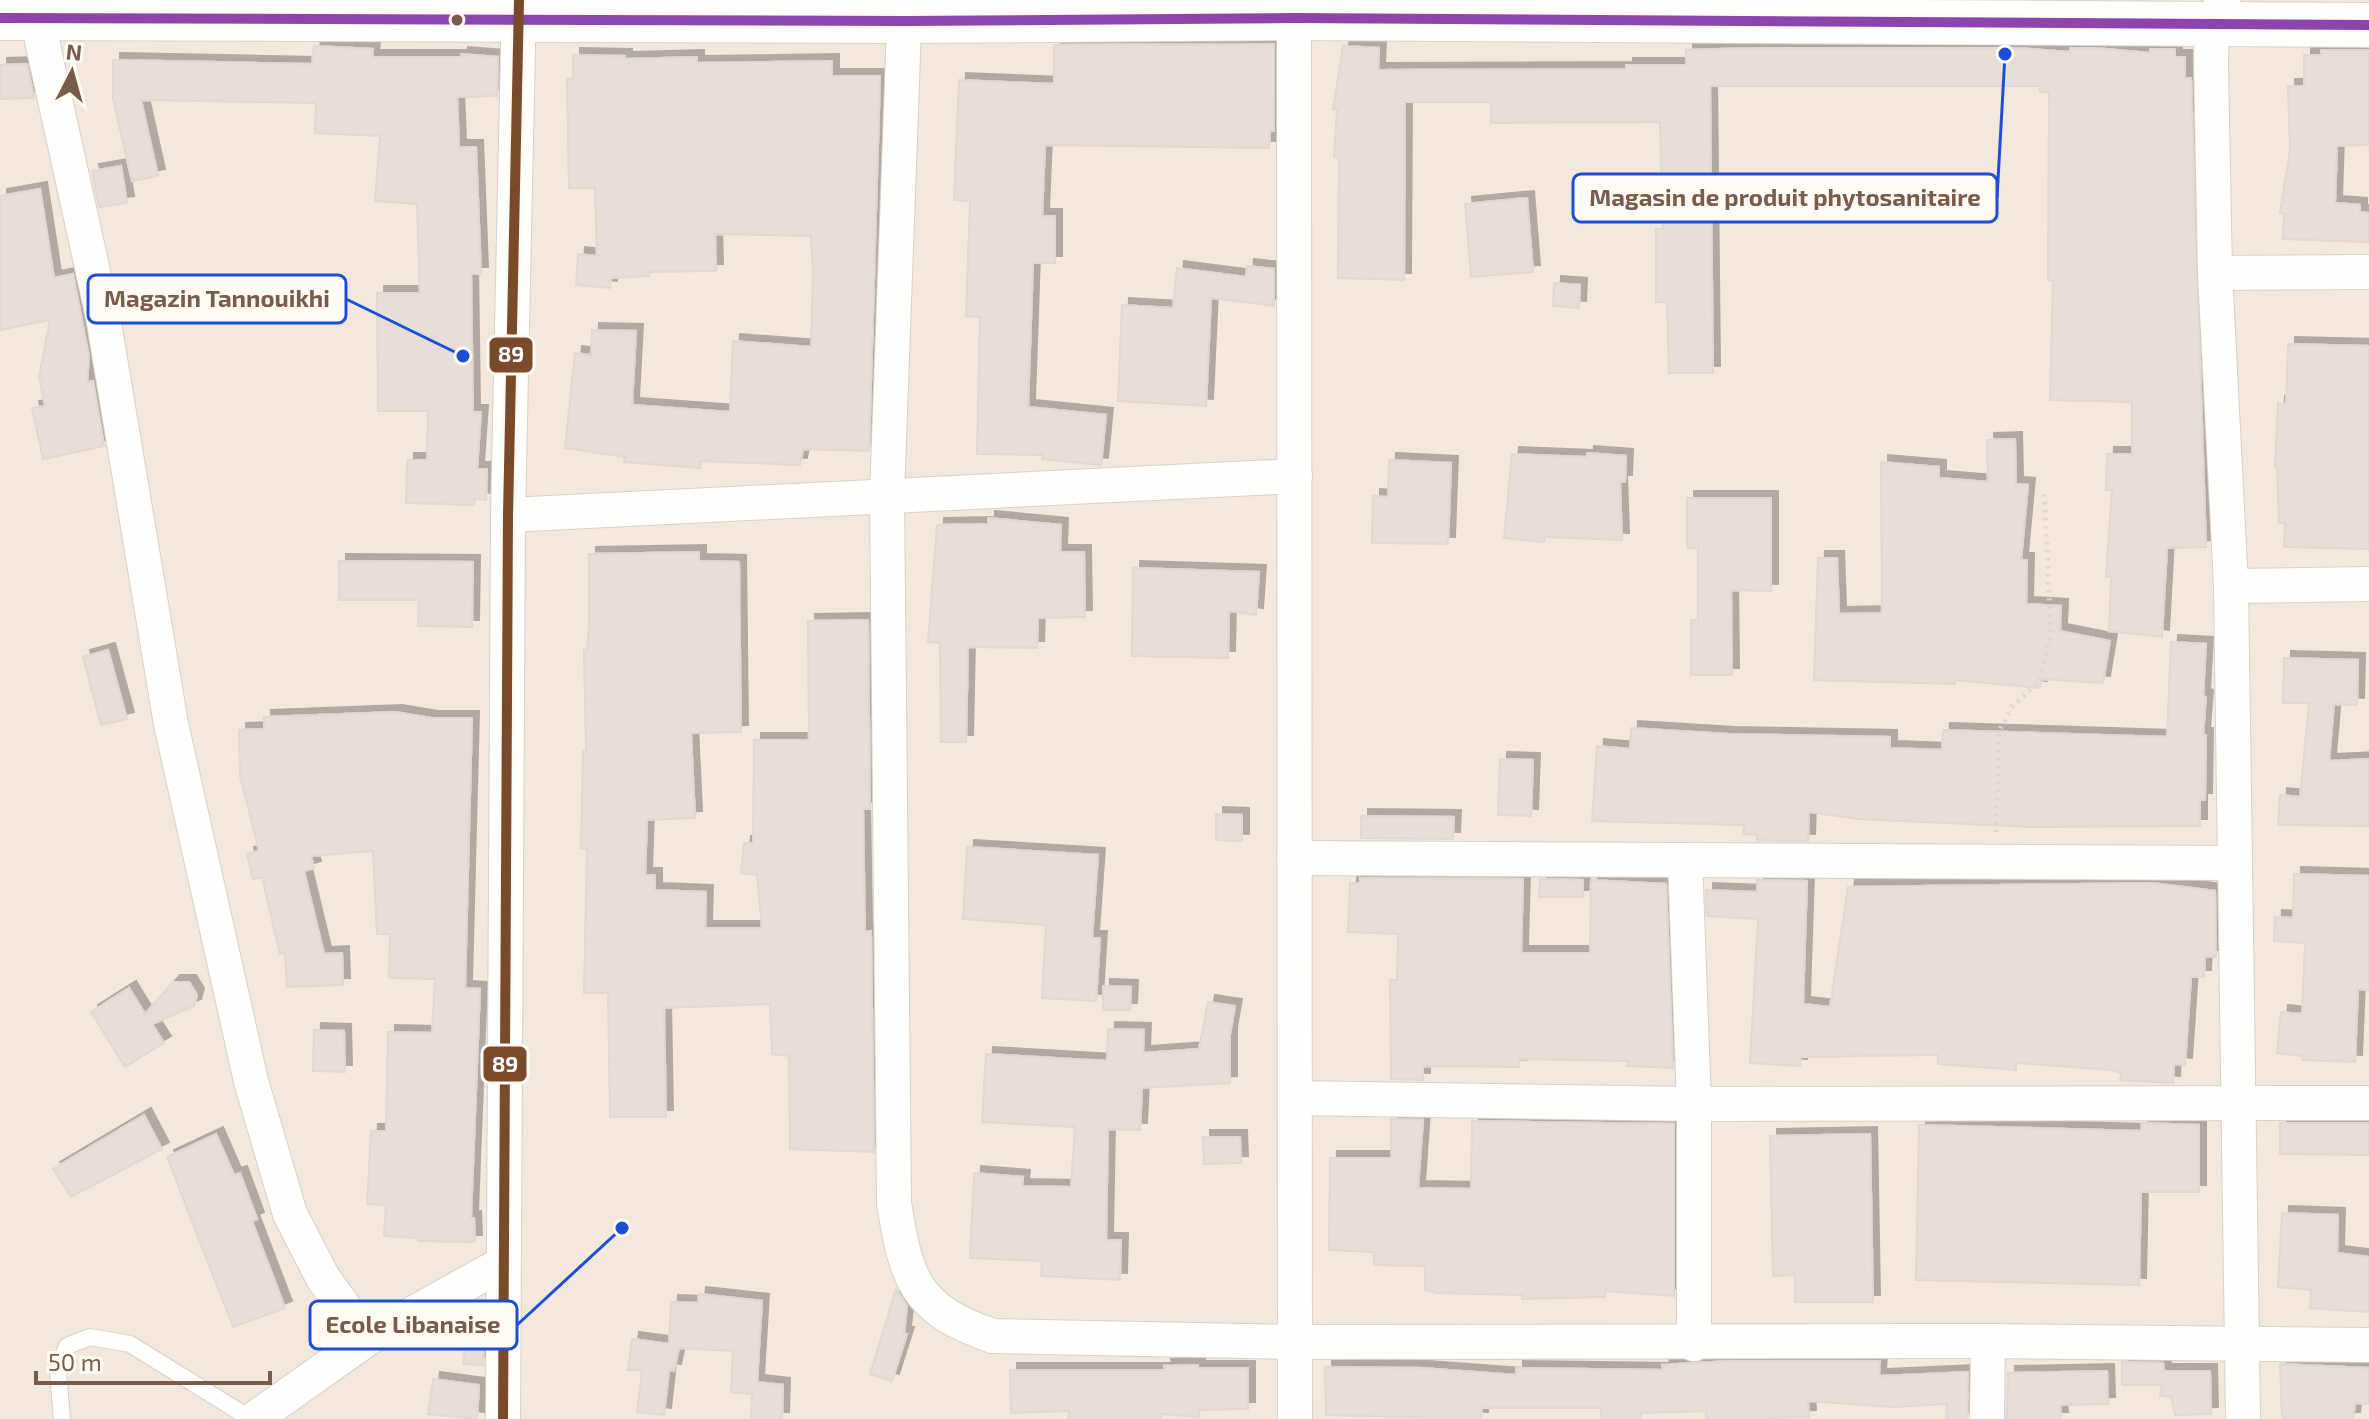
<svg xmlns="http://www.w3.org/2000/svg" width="2369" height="1419" font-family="'Exo 2',sans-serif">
	<defs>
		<filter id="shadow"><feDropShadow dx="7" dy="-7" stdDeviation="0" flood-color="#0004"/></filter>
	</defs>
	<rect width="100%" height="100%" fill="#f9f5f0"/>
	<!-- residential -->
	<rect fill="#f2e8de" x="0" y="0" width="2369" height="1419"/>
	<!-- building -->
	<g fill="#e6ded7" stroke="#e2d8d2" stroke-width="2" filter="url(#shadow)">
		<polygon points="1274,44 1274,131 1270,131 1269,148 1045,145 1042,216 1055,216 1055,263 1033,263 1028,407 1106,415 1101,465 1042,459 1043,455 977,454 980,317 966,316 970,201 954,200 959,80 1054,84 1054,45"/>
		<polygon points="314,46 373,49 372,57 461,57 461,54 498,57 497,96 457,97 459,147 476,147 481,274 471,274 473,412 481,412 477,469 487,469 486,500 474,499 474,505 406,503 407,460 427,460 428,411 378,411 377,293 420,293 417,204 375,201 380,136 315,133 316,103 141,100 158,176 132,181 113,99 113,60 312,64"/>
		<polygon points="1343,46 1379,48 1378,70 1626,69 1626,65 1686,65 1686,50 1754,48 2018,48 2070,52 2070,48 2095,48 2150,53 2150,49 2175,49 2175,57 2185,57 2185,78 2191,78 2206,547 2167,548 2162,637 2109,631 2111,577 2106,577 2112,490 2106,490 2107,454 2132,454 2132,402 2050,400 2053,280 2048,280 2049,92 2040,92 2040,86 1710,86 1713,373 1669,373 1667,302 1656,302 1656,229 1663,229 1660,122 1491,123 1491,102 1405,102 1404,280 1338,278 1339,158 1334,157 1337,110 1333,109"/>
		<polygon points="2321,50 2369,50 2369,145 2337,146 2335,203 2360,205 2360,212 2369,213 2369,242 2283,239 2284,214 2280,213 2290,150 2288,86 2304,86 2304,55 2321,55"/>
		<polygon points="573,55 625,56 625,59 697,57 697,63 832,61 832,76 880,76 869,451 803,449 800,465 701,461 700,468 624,462 625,457 565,448 575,353 591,355 592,330 636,331 632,405 730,412 733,341 811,347 813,272 811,236 715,234 716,271 648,272 649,276 611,278 610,288 576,285 578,254 597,256 595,188 569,188 567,79 573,79"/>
		<polygon points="27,64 34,98 0,99 0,65"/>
		<polygon points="121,166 127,203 99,207 92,171"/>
		<polygon points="40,189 54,278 73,274 89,357 87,382 93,381 104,446 43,459 32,408 45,406 39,377 50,320 0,330 0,196"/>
		<polygon points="1527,198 1533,272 1471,277 1465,204"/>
		<polygon points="1247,266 1274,269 1274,306 1211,298 1206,406 1118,401 1122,305 1173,308 1177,268 1246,277"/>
		<polygon points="1554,283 1580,285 1579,308 1553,306"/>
		<polygon points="2288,344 2369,346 2369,549 2284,547 2285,523 2279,523 2277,467 2275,467 2278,403 2286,404"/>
		<polygon points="2015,439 2016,484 2028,485 2021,560 2027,560 2026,604 2061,606 2060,631 2110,641 2103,683 2041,679 2040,688 1955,680 1955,684 1814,680 1818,558 1837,558 1839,614 1882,613 1881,462 1939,467 1939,478 1988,482 1987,440"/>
		<polygon points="1587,453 1626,456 1625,482 1620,482 1622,540 1545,537 1544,542 1504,538 1512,454 1587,457"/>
		<polygon points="1389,460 1451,463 1448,544 1372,543 1373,496 1388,497"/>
		<polygon points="1687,498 1771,498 1771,591 1731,590 1732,675 1691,675 1691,620 1698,620 1698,548 1687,548"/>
		<polygon points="988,518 1061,525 1060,552 1084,552 1085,617 1038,618 1037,648 968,647 966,742 941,742 940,643 928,642 937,525 988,524"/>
		<polygon points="699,552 699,561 739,562 741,732 691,733 695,818 647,820 645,875 655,875 655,890 706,892 705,928 762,928 757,875 741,873 744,843 753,843 754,740 809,740 808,621 868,620 870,809 863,809 865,932 871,931 871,934 874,1152 790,1149 789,1056 772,1054 770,1004 664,1008 666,1117 610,1117 608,993 584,993 587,849 581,848 583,751 586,751 584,650 587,650 589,627 589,554"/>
		<polygon points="339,561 473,562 472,627 418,626 419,600 339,600"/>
		<polygon points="1133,568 1259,572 1256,615 1229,611 1228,658 1132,656"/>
		<polygon points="2171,642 2206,644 2203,696 2206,697 2203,735 2206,735 2205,800 2200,800 2200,826 2031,827 1858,819 1809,812 1808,841 1757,840 1757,835 1743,834 1744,825 1592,821 1597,746 1630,749 1631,728 1728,734 1890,737 1890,748 1942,750 1943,730 2167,737"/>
		<polygon points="108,650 127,719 101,725 83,657"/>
		<polygon points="2284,658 2358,660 2357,705 2334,704 2329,761 2369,759 2369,826 2278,825 2280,795 2300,797 2309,703 2283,703"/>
		<polygon points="395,712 431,718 472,718 465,988 480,989 471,1218 474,1218 475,1242 418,1241 418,1238 384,1236 386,1205 367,1204 371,1131 386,1131 388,1032 432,1033 435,979 389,978 390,934 377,934 373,851 311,856 314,868 304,871 324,954 342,953 343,985 287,987 285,953 280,954 262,877 253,879 247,854 259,851 240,776 239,730 264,729 264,717"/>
		<polygon points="1500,759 1533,760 1531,816 1498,815"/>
		<polygon points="1216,814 1242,815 1242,841 1216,840"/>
		<polygon points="1361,816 1454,817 1453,839 1361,838"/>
		<polygon points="967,847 1098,855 1092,938 1100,938 1096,1001 1042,998 1046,925 963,919"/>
		<polygon points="2294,874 2369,876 2369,990 2358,989 2355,1062 2302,1060 2302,1056 2277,1053 2281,1012 2302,1014 2305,943 2274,941 2275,917 2293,918"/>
		<polygon points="1360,878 1523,879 1521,953 1590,953 1591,880 1666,884 1673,1068 1627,1066 1628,1061 1519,1059 1519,1067 1423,1066 1423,1080 1391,1079 1390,980 1397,980 1398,934 1348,932 1350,883 1360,883"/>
		<polygon points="1540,879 1583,880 1583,897 1539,897"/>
		<polygon points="1757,880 1807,881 1803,1004 1830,1007 1848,887 2152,883 2215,891 2216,957 2205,957 2204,977 2191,977 2185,1065 2174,1064 2173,1083 2120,1080 2121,1073 2112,1070 2016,1063 2016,1070 1938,1064 1938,1055 1801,1057 1800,1066 1750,1063 1758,919 1707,916 1706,890 1757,892"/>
		<polygon points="173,982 189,982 197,995 194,1006 152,1024 164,1043 125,1067 91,1012 129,988 145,1014"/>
		<polygon points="1103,986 1131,987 1130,1010 1103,1010"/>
		<polygon points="1208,1002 1235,1006 1230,1034 1230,1083 1142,1088 1140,1130 1108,1129 1106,1240 1121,1240 1120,1280 1041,1276 1042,1261 970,1258 974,1173 1023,1177 1022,1186 1071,1187 1075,1127 982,1122 986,1054 1107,1061 1108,1029 1144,1030 1143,1053 1199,1049"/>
		<polygon points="314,1030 344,1031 345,1072 313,1071"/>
		<polygon points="144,1115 162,1149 71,1197 53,1169"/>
		<polygon points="1391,1119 1423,1120 1418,1188 1471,1189 1472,1121 1674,1124 1674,1296 1605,1291 1605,1297 1522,1299 1522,1295 1437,1293 1425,1290 1425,1266 1374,1265 1374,1252 1329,1250 1330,1158 1391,1158"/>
		<polygon points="2142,1123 2199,1125 2199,1192 2141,1192 2139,1285 1916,1280 1919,1125 2141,1131"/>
		<polygon points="2280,1123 2369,1123 2369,1155 2280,1154"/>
		<polygon points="216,1134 234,1175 240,1173 257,1219 252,1221 285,1308 233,1327 167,1157"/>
		<polygon points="1870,1134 1873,1302 1795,1302 1795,1275 1773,1276 1770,1136"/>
		<polygon points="1203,1137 1240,1137 1241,1163 1204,1164"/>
		<polygon points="2282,1213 2338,1215 2337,1253 2369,1257 2369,1312 2310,1308 2311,1290 2278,1287"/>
		<polygon points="896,1289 907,1306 904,1334 907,1334 892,1381 870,1374"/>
		<polygon points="699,1294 762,1301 757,1382 783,1385 782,1419 751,1419 752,1394 731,1392 733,1351 679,1348 674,1371 669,1370 664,1415 637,1412 642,1370 628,1370 632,1339 669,1344 671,1302 698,1303"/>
		<polygon points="467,1319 484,1320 483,1365 463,1364"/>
		<polygon points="1730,1361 1880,1361 1879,1376 1968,1372 1967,1419 1946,1419 1947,1404 1893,1407 1808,1401 1809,1417 1706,1419 1706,1411 1641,1413 1640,1419 1601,1419 1601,1408 1482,1408 1481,1419 1326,1415 1325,1367 1422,1368 1516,1375 1516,1368 1663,1370 1662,1365"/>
		<polygon points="2122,1362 2163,1363 2164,1371 2210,1371 2211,1414 2175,1415 2171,1397 2160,1396 2162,1385 2122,1385"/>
		<polygon points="2280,1364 2369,1368 2369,1404 2355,1403 2353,1419 2282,1418"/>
		<polygon points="1198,1365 1198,1368 1248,1368 1248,1409 1199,1410 1199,1417 1161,1414 1161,1419 1068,1419 1069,1411 1011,1413 1010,1370 1165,1370 1164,1366"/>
		<polygon points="2107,1371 2108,1404 2060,1405 2061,1419 2007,1419 2008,1373"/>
		<polygon points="433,1379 479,1385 477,1419 428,1414"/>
	</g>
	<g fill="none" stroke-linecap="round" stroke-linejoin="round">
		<!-- lane casing -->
		<g stroke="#d7d1cb" stroke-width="18">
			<polyline id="lane" points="62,1419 58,1372 67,1346 90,1337 130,1344 251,1419"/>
		</g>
		<!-- street casing -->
		<g stroke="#d7d1cb" stroke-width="36">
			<g id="street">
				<polyline points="33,0 103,317 171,724 251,1081 290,1214 323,1278 367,1339"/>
				<path d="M905 0 887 495 894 1203C906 1279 915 1310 993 1336L1295 1342 1988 1341 2369 1345"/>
				<polyline points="1294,0 1295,1419"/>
				<polyline points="2223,0 2212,25 2211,66 2215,273 2231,586 2243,1419"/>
				<polyline points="2215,273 2369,272"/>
				<polyline points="508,515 1295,476"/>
				<polyline points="2231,586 2369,584"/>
				<polyline points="1294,858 2233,863"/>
				<polyline points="1685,860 1694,1104 1694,1344"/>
				<polyline points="1295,1098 1694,1104 2369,1103"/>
				<polyline points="254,1419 367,1339 502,1264"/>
				<polyline points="503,1419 508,515 519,0"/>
				<polyline points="1987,1419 1988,1341"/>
			</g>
		</g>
		<!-- secondary casing -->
		<g stroke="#d9d2cb" stroke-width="46">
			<polyline id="secondary" points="0,18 905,21 1294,18 2369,25"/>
		</g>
		<!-- path -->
		<polyline stroke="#dcd5d0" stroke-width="5" stroke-dasharray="2 6" stroke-linecap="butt" points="1996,832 1999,731 2012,707 2039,681 2051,632 2044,490"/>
		<!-- lane -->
		<use href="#lane" stroke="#fefefd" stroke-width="16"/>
		<!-- street -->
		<use href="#street" stroke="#fefefd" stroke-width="34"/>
		<!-- secondary -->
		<use href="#secondary" stroke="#fefefd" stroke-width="44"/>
		<!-- bus-1 casing -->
		<g stroke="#fffaf3" stroke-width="16">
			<polyline id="bus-1" points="0,18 905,21 1294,18 2369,25"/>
		</g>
		<!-- bus-2 casing -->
		<g stroke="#fffaf3" stroke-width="16">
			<polyline id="bus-2" points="503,1419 508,515 519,0"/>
		</g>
		<!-- bus-1 -->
		<use href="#bus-1" stroke="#8e44ad" stroke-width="10"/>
		<!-- bus-2 -->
		<use href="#bus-2" stroke="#7a4b2a" stroke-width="10"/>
	</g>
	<!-- markers -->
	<circle fill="#7a5c4d" stroke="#fffaf3" stroke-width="3" cx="457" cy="20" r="7"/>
	<!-- callouts -->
	<path fill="none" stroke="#1d4ed8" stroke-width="3" d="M2005 54L1997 198M463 356L346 299M622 1228L517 1325"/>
	<g fill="#1d4ed8" stroke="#fffaf3" stroke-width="3">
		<circle cx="2005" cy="54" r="8"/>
		<circle cx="463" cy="356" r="8"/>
		<circle cx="622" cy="1228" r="8"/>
	</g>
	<g fill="#fffaf3" stroke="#1d4ed8" stroke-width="3">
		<rect x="1573" y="174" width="424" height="48" rx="8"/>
		<rect x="88" y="275" width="258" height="48" rx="8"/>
		<rect x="310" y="1301" width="207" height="48" rx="8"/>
	</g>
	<g font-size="24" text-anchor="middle" font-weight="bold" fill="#7a5c4d">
		<text x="1785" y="206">Magasin de produit phytosanitaire</text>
		<text x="217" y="307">Magazin Tannouikhi</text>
		<text x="413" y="1333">Ecole Libanaise</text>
	</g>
	<g stroke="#fffaf3" stroke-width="3">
		<rect x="488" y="336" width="46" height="38" rx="8" fill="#7a4b2a"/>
		<rect x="482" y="1045" width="46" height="38" rx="8" fill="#7a4b2a"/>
	</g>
	<g font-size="22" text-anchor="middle" font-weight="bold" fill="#fff">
		<text x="511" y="362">89</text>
		<text x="505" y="1072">89</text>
	</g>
	<!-- north arrow -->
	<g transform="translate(72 72) rotate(6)" stroke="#fffaf3" stroke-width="6" paint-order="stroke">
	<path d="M0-6L14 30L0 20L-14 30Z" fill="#7a5c4d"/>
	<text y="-12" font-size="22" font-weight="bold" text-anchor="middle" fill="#7a5c4d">N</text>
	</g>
	<!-- scale -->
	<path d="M36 1371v12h234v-12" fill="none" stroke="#7a5c4d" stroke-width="4"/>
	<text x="48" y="1371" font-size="24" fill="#7a5c4d" stroke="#fffaf3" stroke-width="6" paint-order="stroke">50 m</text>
</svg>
